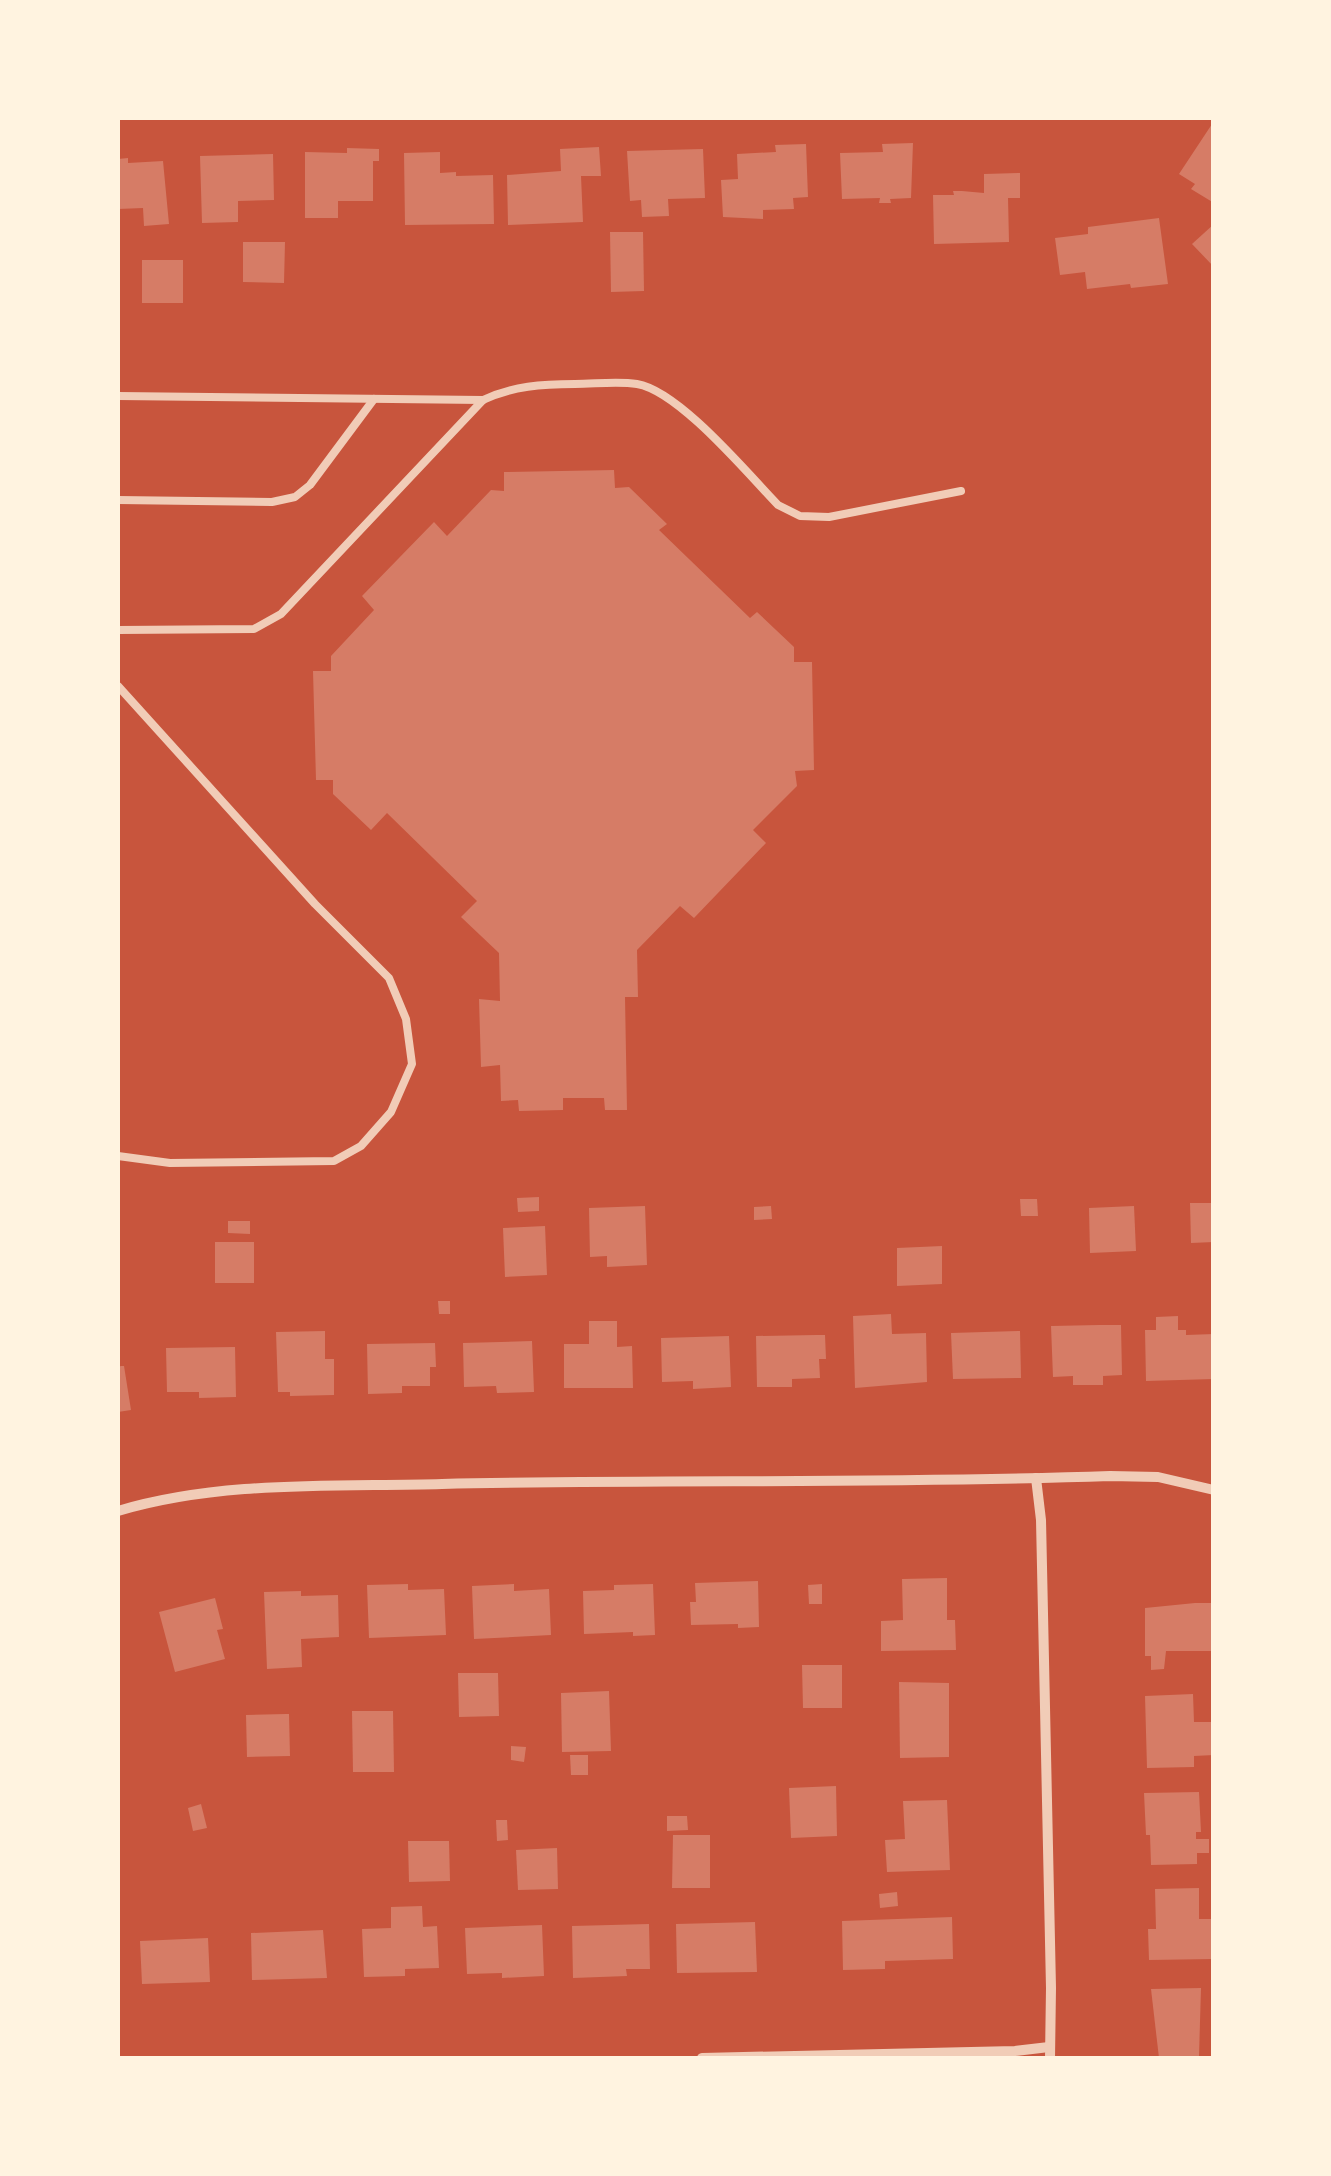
<svg xmlns="http://www.w3.org/2000/svg" width="1331" height="2176" font-family="'Golos Text',sans-serif">
	<rect width="100%" height="100%" fill="#c8553d"/>
	<!-- building -->
	<g fill="#d67c66">
		<polygon points="1214,121 1214,203 1191,189 1195,184 1179,174"/>
		<polygon points="913,143 911,198 890,199 891,203 879,203 880,198 842,199 840,153 883,152 882,144"/>
		<polygon points="806,144 808,197 793,198 794,209 763,210 763,219 723,217 721,180 738,179 737,154 776,152 775,145"/>
		<polygon points="599,147 601,176 581,176 583,222 508,225 507,175 561,171 560,149"/>
		<polygon points="347,148 379,149 379,161 373,161 373,201 338,201 338,218 305,218 305,152 347,153"/>
		<polygon points="703,149 705,198 668,199 669,216 642,217 641,200 630,201 627,151"/>
		<polygon points="440,152 440,173 456,172 456,176 493,175 494,224 405,225 404,153"/>
		<polygon points="273,154 274,200 238,201 238,222 202,223 200,156"/>
		<polygon points="128,158 128,163 163,161 169,224 144,226 143,208 118,209 118,159"/>
		<polygon points="1020,173 1020,198 1008,198 1009,242 934,244 933,195 954,195 953,191 962,191 984,193 984,174"/>
		<polygon points="1159,218 1168,284 1131,288 1130,284 1087,289 1085,272 1060,275 1055,238 1088,234 1088,227"/>
		<polygon points="1214,224 1214,267 1192,244"/>
		<polygon points="610,232 643,232 644,291 611,292"/>
		<polygon points="243,242 285,242 284,283 243,282"/>
		<rect x="142" y="260" width="41" height="43"/>
		<polygon points="614,470 615,488 629,487 667,524 659,530 750,618 757,612 794,647 794,662 812,662 814,770 795,771 797,786 753,830 766,843 694,918 680,906 637,950 638,997 625,997 627,1110 605,1110 604,1098 563,1098 563,1110 519,1111 518,1100 501,1101 500,1065 481,1067 479,999 500,1001 499,953 461,917 477,901 387,813 371,830 333,794 333,780 316,780 313,671 331,671 331,656 374,610 362,596 434,522 447,536 491,490 504,491 504,472"/>
		<polygon points="539,1197 539,1211 518,1212 517,1198"/>
		<polygon points="1020,1199 1037,1199 1038,1216 1021,1216"/>
		<polygon points="1190,1203 1214,1203 1214,1242 1191,1243"/>
		<polygon points="645,1206 647,1265 607,1267 607,1256 590,1257 589,1208"/>
		<polygon points="771,1206 772,1219 754,1220 754,1207"/>
		<polygon points="1134,1206 1136,1251 1090,1253 1089,1208"/>
		<polygon points="228,1221 250,1221 250,1234 228,1233"/>
		<polygon points="545,1226 547,1275 505,1277 503,1228"/>
		<rect x="215" y="1242" width="39" height="41"/>
		<polygon points="942,1246 942,1284 897,1286 897,1248"/>
		<polygon points="438,1301 450,1301 450,1314 439,1314"/>
		<polygon points="891,1314 892,1334 926,1333 927,1382 855,1388 853,1316"/>
		<polygon points="1178,1316 1178,1330 1186,1330 1186,1335 1214,1334 1214,1379 1146,1381 1145,1330 1156,1330 1156,1317"/>
		<polygon points="589,1321 617,1321 617,1347 632,1346 633,1388 564,1388 564,1344 589,1344"/>
		<polygon points="1099,1325 1121,1325 1122,1375 1103,1376 1103,1385 1073,1385 1073,1376 1053,1377 1051,1326"/>
		<polygon points="325,1331 325,1359 334,1359 334,1395 290,1396 290,1392 278,1392 276,1332"/>
		<polygon points="1020,1331 1021,1378 953,1379 951,1333"/>
		<polygon points="816,1335 825,1335 826,1359 819,1359 820,1378 792,1379 792,1387 757,1387 756,1336"/>
		<polygon points="729,1336 731,1387 693,1389 693,1381 662,1382 661,1338"/>
		<polygon points="532,1341 534,1392 497,1393 496,1386 464,1387 463,1343"/>
		<polygon points="435,1343 436,1367 430,1367 430,1386 402,1386 402,1393 368,1394 367,1344"/>
		<polygon points="235,1347 236,1397 199,1398 199,1392 167,1392 166,1348"/>
		<polygon points="121,1366 124,1366 131,1410 118,1412 118,1367"/>
		<polygon points="947,1578 947,1620 955,1620 956,1650 881,1651 881,1621 903,1620 902,1579"/>
		<polygon points="758,1581 759,1627 738,1628 738,1624 691,1625 690,1602 696,1602 695,1583"/>
		<polygon points="408,1584 408,1590 444,1589 446,1635 369,1638 367,1585"/>
		<polygon points="514,1584 514,1591 549,1589 551,1635 474,1639 472,1586"/>
		<polygon points="653,1584 655,1635 633,1636 633,1632 584,1634 583,1591 614,1590 614,1585"/>
		<polygon points="822,1584 822,1604 809,1604 808,1585"/>
		<polygon points="301,1591 301,1596 338,1595 339,1637 301,1639 302,1667 267,1669 264,1592"/>
		<polygon points="215,1598 223,1629 217,1630 225,1659 175,1672 159,1612"/>
		<polygon points="1195,1603 1214,1603 1214,1651 1166,1651 1164,1669 1151,1670 1151,1656 1145,1656 1145,1608"/>
		<polygon points="802,1665 842,1665 842,1708 803,1708"/>
		<polygon points="458,1673 498,1673 499,1716 459,1717"/>
		<polygon points="899,1682 949,1683 949,1757 900,1758"/>
		<polygon points="609,1691 611,1751 562,1752 561,1693"/>
		<polygon points="1193,1694 1194,1722 1214,1722 1214,1755 1194,1756 1194,1767 1147,1768 1145,1696"/>
		<polygon points="352,1711 393,1711 394,1772 353,1772"/>
		<polygon points="286,1714 289,1714 290,1756 247,1757 246,1715"/>
		<polygon points="511,1746 526,1747 524,1762 511,1760"/>
		<polygon points="570,1755 588,1755 588,1775 571,1775"/>
		<polygon points="836,1786 837,1836 791,1838 789,1788"/>
		<polygon points="1199,1792 1201,1832 1196,1832 1196,1839 1209,1839 1209,1853 1197,1853 1197,1864 1151,1865 1150,1835 1146,1835 1144,1793"/>
		<polygon points="947,1800 950,1870 887,1872 885,1840 905,1839 903,1801"/>
		<polygon points="201,1804 207,1828 193,1831 188,1808"/>
		<polygon points="667,1816 687,1816 688,1830 667,1831"/>
		<polygon points="496,1820 507,1820 508,1840 497,1841"/>
		<polygon points="673,1835 710,1835 710,1888 672,1888"/>
		<polygon points="408,1841 449,1841 450,1881 409,1882"/>
		<polygon points="557,1848 558,1889 518,1890 516,1850"/>
		<polygon points="1199,1888 1199,1919 1214,1919 1214,1959 1149,1960 1148,1929 1156,1929 1155,1889"/>
		<polygon points="897,1892 898,1906 880,1908 879,1894"/>
		<polygon points="422,1906 423,1927 437,1926 439,1968 405,1969 405,1976 364,1977 362,1929 391,1928 391,1907"/>
		<polygon points="952,1917 953,1959 885,1961 885,1969 843,1970 842,1921"/>
		<polygon points="755,1922 757,1972 677,1973 676,1924"/>
		<polygon points="649,1924 650,1969 626,1969 627,1976 573,1978 572,1926"/>
		<polygon points="542,1925 544,1976 502,1978 502,1973 467,1974 465,1928"/>
		<polygon points="323,1930 327,1978 252,1980 251,1933"/>
		<polygon points="208,1938 210,1982 142,1984 140,1941"/>
		<polygon points="1201,1988 1199,2056 1159,2058 1151,1989"/>
	</g>
	<g fill="none" stroke-linecap="round" stroke-linejoin="round">
		<!-- service -->
		<g stroke="#f1ccb7" stroke-width="8">
			<polyline points="118,396 483,400"/>
			<polyline points="118,500 272,502 295,497 310,485 374,399"/>
			<path d="M118 630 254 629 281 614 483 400C512 386 543 384 575 384 595 384 617 381 637 384 679 391 747 473 778 505L800 516 829 517 961 491"/>
			<polyline points="118,686 315,904 389,978 406,1019 412,1064 391,1112 361,1146 334,1161 170,1163 118,1156"/>
		</g>
		<!-- minor -->
		<g stroke="#f1ccb7" stroke-width="10">
			<polyline points="1036,1478 1041,1520 1051,1988 1050,2058"/>
			<path d="M118 1511C222 1480 334 1487 442 1484 664 1479 887 1484 1110 1476L1158 1477 1214 1490"/>
			<polyline points="702,2058 1015,2051 1049,2047"/>
		</g>
	</g>
	<!-- border -->
	<rect width="1331" height="2176" fill="none" stroke="#fff3e0" stroke-width="240"/>
</svg>
